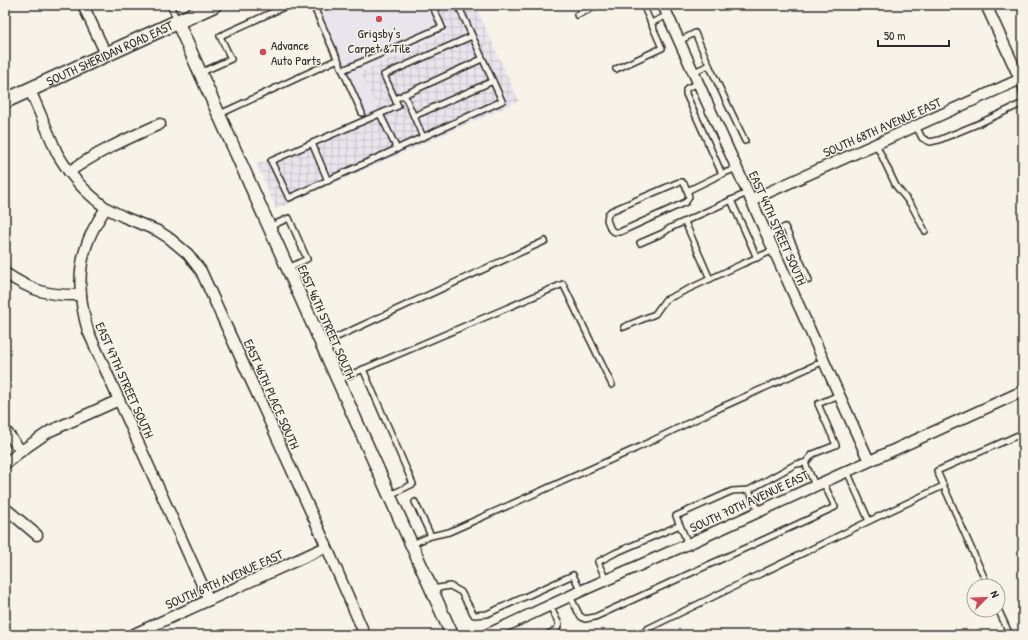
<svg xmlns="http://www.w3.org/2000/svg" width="1028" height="640" font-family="'Patrick Hand',sans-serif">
	<defs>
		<pattern id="industrial-grid" width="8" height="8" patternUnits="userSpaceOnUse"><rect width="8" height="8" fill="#e8e5ec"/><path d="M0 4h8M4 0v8" fill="none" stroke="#c7c5cb"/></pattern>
	</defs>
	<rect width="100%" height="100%" fill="#f7f3e8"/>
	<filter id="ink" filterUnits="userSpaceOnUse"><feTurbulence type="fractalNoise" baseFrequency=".025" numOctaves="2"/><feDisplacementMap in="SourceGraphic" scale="8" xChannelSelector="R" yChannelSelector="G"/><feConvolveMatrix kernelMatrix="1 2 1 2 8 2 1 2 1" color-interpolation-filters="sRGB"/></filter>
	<g filter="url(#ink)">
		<!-- built -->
		<polygon fill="#e8e5ec" points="307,5 437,5 449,31 360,71 378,110 360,118"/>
		<!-- industrial -->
		<polygon fill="url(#industrial-grid)" points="437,5 475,5 519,101 276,209 257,164 378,110 360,72 448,32"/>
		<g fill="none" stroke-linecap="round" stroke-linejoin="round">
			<!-- service casing -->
			<g stroke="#2b2b2b" stroke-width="8">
				<g id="service">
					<polyline points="170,5 177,20"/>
					<polyline points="313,5 362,113"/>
					<polyline points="458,5 502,101 289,198 271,161 398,106 384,75 472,36"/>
					<polyline points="643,5 651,23 668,15"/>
					<polyline points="577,15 599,5"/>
					<polyline points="679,41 695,33 709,65 694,72"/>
					<polyline points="709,65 745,141"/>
					<polyline points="616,69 662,48 651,23"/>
					<polyline points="343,70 442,27 432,5"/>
					<polyline points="200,73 231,59 220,36 284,7 283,5"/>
					<polyline points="1020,79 1023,97"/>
					<polyline points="699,83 687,88 686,90 686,94 722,174 737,168"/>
					<polyline points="404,94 423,137"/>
					<polyline points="395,99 482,59"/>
					<polyline points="220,114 338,59"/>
					<polyline points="380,114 397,149"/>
					<polyline points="414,116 493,81"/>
					<polyline points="916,126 922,138 930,142 939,140 980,123 1023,103"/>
					<polyline points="312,143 328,181"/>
					<polyline points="876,144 896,186 912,206 925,231"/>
					<path d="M679 182H682C686 185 688 192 689 197L686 202 620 232H615L611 230 607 220 608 214 611 211Z"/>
					<polyline points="687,191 722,174"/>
					<polyline points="731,200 757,258"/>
					<polyline points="685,222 710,279"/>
					<polyline points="269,227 289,218 307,259 288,268"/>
					<polyline points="767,236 785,227 809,280"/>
					<polyline points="640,243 663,233 670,228 747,193"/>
					<polyline points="624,327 655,314 665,300 742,264 774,250"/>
					<polyline points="322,344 545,241"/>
					<polyline points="363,369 413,484 390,495"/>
					<polyline points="338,380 563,284 612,385"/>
					<polyline points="815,485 805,463 813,454 836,445 818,404 839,395"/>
					<polyline points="749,490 759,512"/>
					<polyline points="415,502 431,536"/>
					<polyline points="869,521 943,486"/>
					<polyline points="412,544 431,536 449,532 635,449 713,411 824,361"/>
					<polyline points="688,544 676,516 732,491 749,490 796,464 805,463"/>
					<polyline points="606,580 598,562 615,553 680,525"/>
					<polyline points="988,586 937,471 1023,433"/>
					<polyline points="432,589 450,586 461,592 474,615 487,614 573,575 581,591"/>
					<polyline points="570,596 580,616 585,619 595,617 835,507 823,482"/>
					<polyline points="998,609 1010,635"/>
					<polyline points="547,635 557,629 559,624 550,606"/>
					<polyline points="642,635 647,629 869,521 847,471"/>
				</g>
			</g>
			<!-- minor casing -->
			<g stroke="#2b2b2b" stroke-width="13">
				<g id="minor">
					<polyline points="83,5 106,54"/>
					<polyline points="663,5 869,461"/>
					<polyline points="986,5 1020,79"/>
					<path d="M30 90 57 153C71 177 84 191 106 208 98 220 90 233 86 247 77 274 80 304 88 331L209 600"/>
					<path d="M69 172C97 152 129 138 160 124"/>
					<polyline points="751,200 1023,78"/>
					<polyline points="106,208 124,217 158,231 169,238 188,254 201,271 321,534 365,635"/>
					<path d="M5 273C32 291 48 296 81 295"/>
					<polyline points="5,430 21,451"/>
					<polyline points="5,464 21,451 50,431 119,400"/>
					<polyline points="5,508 37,535"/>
					<polyline points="132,635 326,547"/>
					<polyline points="486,635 581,591 688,544 1023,391"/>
				</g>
			</g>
			<!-- tertiary casing -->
			<g stroke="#2b2b2b" stroke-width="15">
				<polyline id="tertiary" points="177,21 452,635"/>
			</g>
			<!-- secondary casing -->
			<g stroke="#2b2b2b" stroke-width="17">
				<g id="secondary">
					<path id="s1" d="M5 101 214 5"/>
				</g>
			</g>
			<!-- service -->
			<use href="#service" stroke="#f7f3e8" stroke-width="5"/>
			<!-- minor -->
			<use href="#minor" stroke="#f7f3e8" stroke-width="10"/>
			<!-- tertiary -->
			<use href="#tertiary" stroke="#f7f3e8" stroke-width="12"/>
			<!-- secondary -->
			<use href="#secondary" stroke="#f7f3e8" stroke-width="14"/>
		</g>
	</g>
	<!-- markers -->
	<g fill="#d1495b" stroke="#f7f3e8" stroke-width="1.5">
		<circle cx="379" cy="19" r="4"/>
		<circle cx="263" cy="52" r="4"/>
	</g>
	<g text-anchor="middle" stroke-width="3" stroke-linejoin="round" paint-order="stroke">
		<!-- poi labels -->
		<g font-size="13" fill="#2b2b2b" stroke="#f7f3e8">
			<text x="379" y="38">Grigsby's<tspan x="379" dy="15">Carpet &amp; Tile</tspan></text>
			<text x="271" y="50" text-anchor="start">Advance<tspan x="271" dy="15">Auto Parts</tspan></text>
		</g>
		<!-- street labels -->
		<g font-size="13" fill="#2b2b2b" stroke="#f7f3e8">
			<text dy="5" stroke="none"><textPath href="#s1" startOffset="115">SOUTH SHERIDAN ROAD EAST</textPath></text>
			<text transform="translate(882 127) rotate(-24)" y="5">SOUTH 68TH AVENUE EAST</text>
			<text transform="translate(778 228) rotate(66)" y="5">EAST 44TH STREET SOUTH</text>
			<text transform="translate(327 322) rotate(66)" y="5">EAST 46TH STREET SOUTH</text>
			<text transform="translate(125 380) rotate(66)" y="5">EAST 47TH STREET SOUTH</text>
			<text transform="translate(272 394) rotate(66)" y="5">EAST 46TH PLACE SOUTH</text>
			<text transform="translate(749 501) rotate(-25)" y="5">SOUTH 70TH AVENUE EAST</text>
			<text transform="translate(224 579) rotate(-24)" y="5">SOUTH 69TH AVENUE EAST</text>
		</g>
	</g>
	<!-- margin -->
	<rect width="1028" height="640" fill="none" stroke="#f7f3e8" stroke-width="20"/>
	<rect x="10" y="10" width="1008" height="620" fill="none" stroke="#2b2b2b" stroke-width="1.5" filter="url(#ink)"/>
	<!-- north arrow -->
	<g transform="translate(986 598) rotate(66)"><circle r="19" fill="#f7f3e8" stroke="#a5a39c"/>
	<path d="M0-3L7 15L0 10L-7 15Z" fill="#d1495b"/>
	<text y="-6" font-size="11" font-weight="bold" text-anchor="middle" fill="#2b2b2b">N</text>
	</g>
	<!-- scale -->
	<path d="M878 40v6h71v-6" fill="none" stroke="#2b2b2b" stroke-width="2"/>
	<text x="884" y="40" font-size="12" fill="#2b2b2b" stroke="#f7f3e8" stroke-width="3" paint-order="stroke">50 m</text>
</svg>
